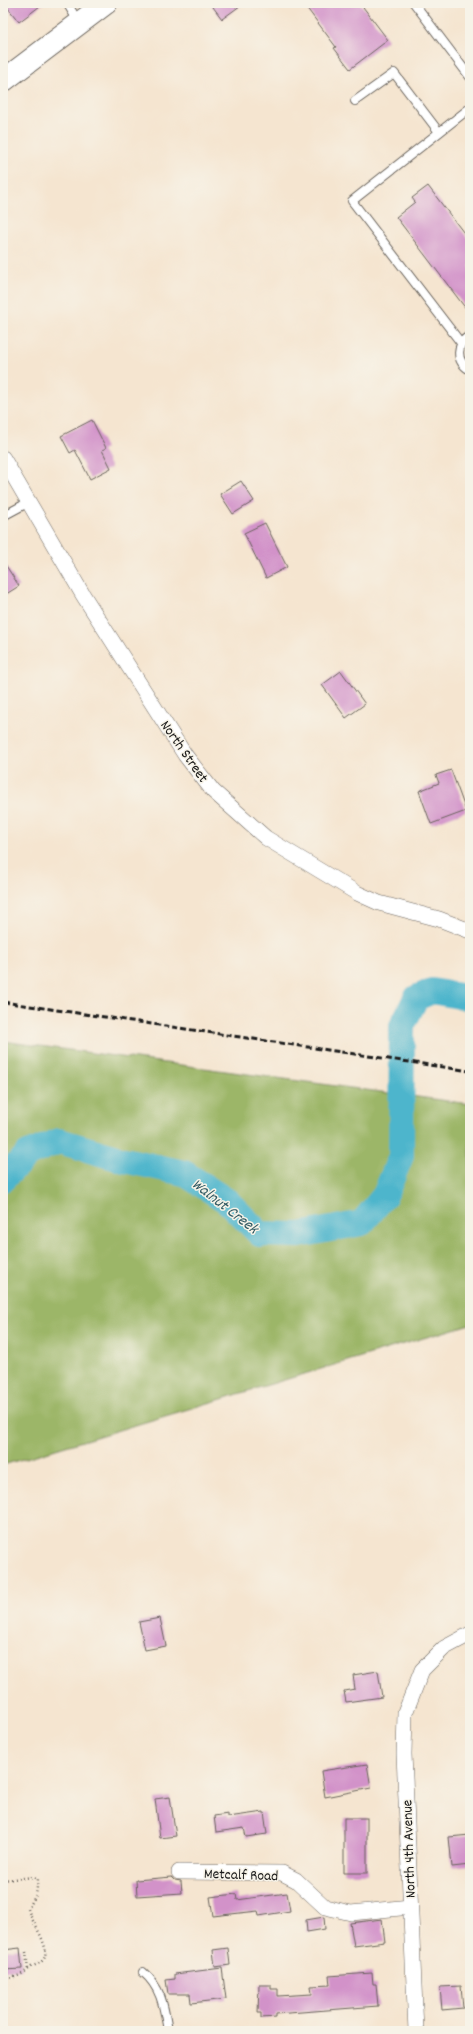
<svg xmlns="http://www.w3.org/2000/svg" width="473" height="2034" font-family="Dekko,sans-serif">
	<rect width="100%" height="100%" fill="#f7f3e8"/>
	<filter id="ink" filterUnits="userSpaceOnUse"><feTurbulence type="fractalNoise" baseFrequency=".025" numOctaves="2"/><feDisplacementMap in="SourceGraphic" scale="8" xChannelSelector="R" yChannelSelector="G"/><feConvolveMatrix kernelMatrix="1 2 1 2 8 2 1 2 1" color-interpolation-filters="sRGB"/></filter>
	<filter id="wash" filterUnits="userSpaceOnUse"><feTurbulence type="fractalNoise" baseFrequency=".012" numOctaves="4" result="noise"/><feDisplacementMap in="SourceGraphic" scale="16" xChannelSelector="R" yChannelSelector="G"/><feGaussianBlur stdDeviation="0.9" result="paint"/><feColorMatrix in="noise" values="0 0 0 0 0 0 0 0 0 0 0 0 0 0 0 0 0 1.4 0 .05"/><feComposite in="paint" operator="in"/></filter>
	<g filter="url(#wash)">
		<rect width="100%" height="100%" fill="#f5e5d0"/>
		<!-- forest -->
		<polygon fill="#9cb668" stroke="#5c6942" points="3,1041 470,1104 470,1324 3,1465"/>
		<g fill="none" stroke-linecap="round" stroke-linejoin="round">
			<!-- river -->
			<polyline stroke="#4eb5cc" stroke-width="26" points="3,1179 28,1154 59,1141 124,1160 184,1173 227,1201 260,1234 299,1235 362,1223 385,1195 401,1156 402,1026 416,998 432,991 470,998"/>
		</g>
		<g id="blocks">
			<!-- building -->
			<g fill="#d292c9">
				<polygon points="4,3 44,3 19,22"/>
				<polygon points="210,3 244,3 222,19"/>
				<polygon points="303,3 360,3 388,40 350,69 334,48 336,47"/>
				<polygon points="428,186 470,241 470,314 396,217 415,202 412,198"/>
				<polygon points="92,420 106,448 102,450 111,468 90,479 75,450 70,453 61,436"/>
				<polygon points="241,481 254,501 233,514 220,494"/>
				<polygon points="265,523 287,567 266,578 244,533"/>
				<polygon points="3,561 19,586 3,596"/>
				<polygon points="341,671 365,704 346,718 322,685"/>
				<polygon points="451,770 466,811 431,824 419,791 439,783 436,775"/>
				<polygon points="160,1618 166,1646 145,1650 139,1622"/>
				<polygon points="378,1671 382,1697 346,1702 344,1691 355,1689 353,1675"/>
				<polygon points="367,1764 371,1788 325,1797 321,1771"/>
				<polygon points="170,1797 176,1836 160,1838 155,1799"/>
				<polygon points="264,1812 267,1834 246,1837 244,1828 216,1832 214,1816 228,1814 228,1817"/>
				<rect x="344" y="1818" width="23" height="55"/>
				<polygon points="470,1835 470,1865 452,1867 449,1837"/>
				<polygon points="172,1877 175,1880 181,1881 182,1893 137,1896 136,1880"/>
				<polygon points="287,1893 290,1911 259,1916 258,1911 213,1916 210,1897 236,1894 237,1900"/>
				<polygon points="324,1917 325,1929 307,1932 306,1920"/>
				<polygon points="382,1919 385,1942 354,1946 350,1923"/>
				<polygon points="20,1948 22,1969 3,1970 3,1950"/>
				<polygon points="228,1948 230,1965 215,1967 213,1950"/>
				<polygon points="222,1968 226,1999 191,2003 190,1994 168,1994 166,1980 175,1979 175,1974"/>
				<polygon points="372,1973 373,1984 376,1984 378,2006 276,2014 276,2017 261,2018 261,2013 258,2013 259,1985 271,1985 271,1989 278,1989 278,1996 312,1994 311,1986 330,1985 329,1976"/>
				<polygon points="461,1986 463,2008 442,2010 440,1987"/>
			</g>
		</g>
	</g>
	<g filter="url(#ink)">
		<use href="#blocks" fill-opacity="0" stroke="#68625b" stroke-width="1"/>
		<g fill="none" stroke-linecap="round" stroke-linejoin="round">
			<!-- lane casing -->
			<g stroke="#68625b" stroke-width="10">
				<g id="lane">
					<polyline points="67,3 79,23"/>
					<polyline points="414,3 470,77"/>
					<polyline points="355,101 394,73 439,132"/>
					<path d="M470 335C456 344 455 361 470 370"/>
					<polyline points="461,343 352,201 470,108"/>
					<polyline points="3,516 29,502"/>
					<path d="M143 1972C162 1988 164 2008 168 2031"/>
				</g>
			</g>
			<!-- street casing -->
			<g stroke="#68625b" stroke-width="16">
				<g id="street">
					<polyline points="3,458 83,595 185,755 213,791 266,838 357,893 379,903 439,919 470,931"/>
					<polyline points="179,1872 282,1873 296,1880 325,1907 351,1913 410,1907"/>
					<polyline points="416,2031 404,1754 405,1713 422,1670 444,1648 470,1634"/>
				</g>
			</g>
			<!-- secondary casing -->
			<g stroke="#68625b" stroke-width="24">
				<polyline id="secondary" points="3,81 106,3"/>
			</g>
			<!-- path -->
			<g stroke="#68625b" stroke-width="2.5" stroke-dasharray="1 3" stroke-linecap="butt">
				<path d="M3 1880 34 1877 38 1879 36 1895 28 1909C31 1922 54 1950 42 1961 39 1964 35 1965 31 1967 22 1975 15 1979 3 1977"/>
				<polyline points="26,1952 28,1970"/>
			</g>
			<!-- lane -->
			<use href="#lane" stroke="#fff" stroke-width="8"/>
			<!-- street -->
			<use href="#street" stroke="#fff" stroke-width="15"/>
			<!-- secondary -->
			<use href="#secondary" stroke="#fff" stroke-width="22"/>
			<!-- rail -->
			<polyline stroke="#1c1c1c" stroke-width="3" stroke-dasharray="6 3" stroke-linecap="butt" points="3,1002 470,1071"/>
		</g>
	</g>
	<g text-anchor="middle" stroke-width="3" stroke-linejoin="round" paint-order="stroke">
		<!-- street labels -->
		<g font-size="15" fill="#1c1c1c" stroke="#f7f3e8">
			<text transform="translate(185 751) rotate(55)" y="5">North Street</text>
			<text transform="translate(408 1849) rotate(-92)" y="5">North 4th Avenue</text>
			<text transform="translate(241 1874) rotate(2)" y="5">Metcalf Road</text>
		</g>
		<!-- water labels -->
		<g font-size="16" font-style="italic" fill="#305962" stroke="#f7f3e8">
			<text transform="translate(226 1205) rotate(38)" y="6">Walnut Creek</text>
		</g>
	</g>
	<!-- margin -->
	<rect width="473" height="2034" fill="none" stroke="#f7f3e8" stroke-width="16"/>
</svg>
